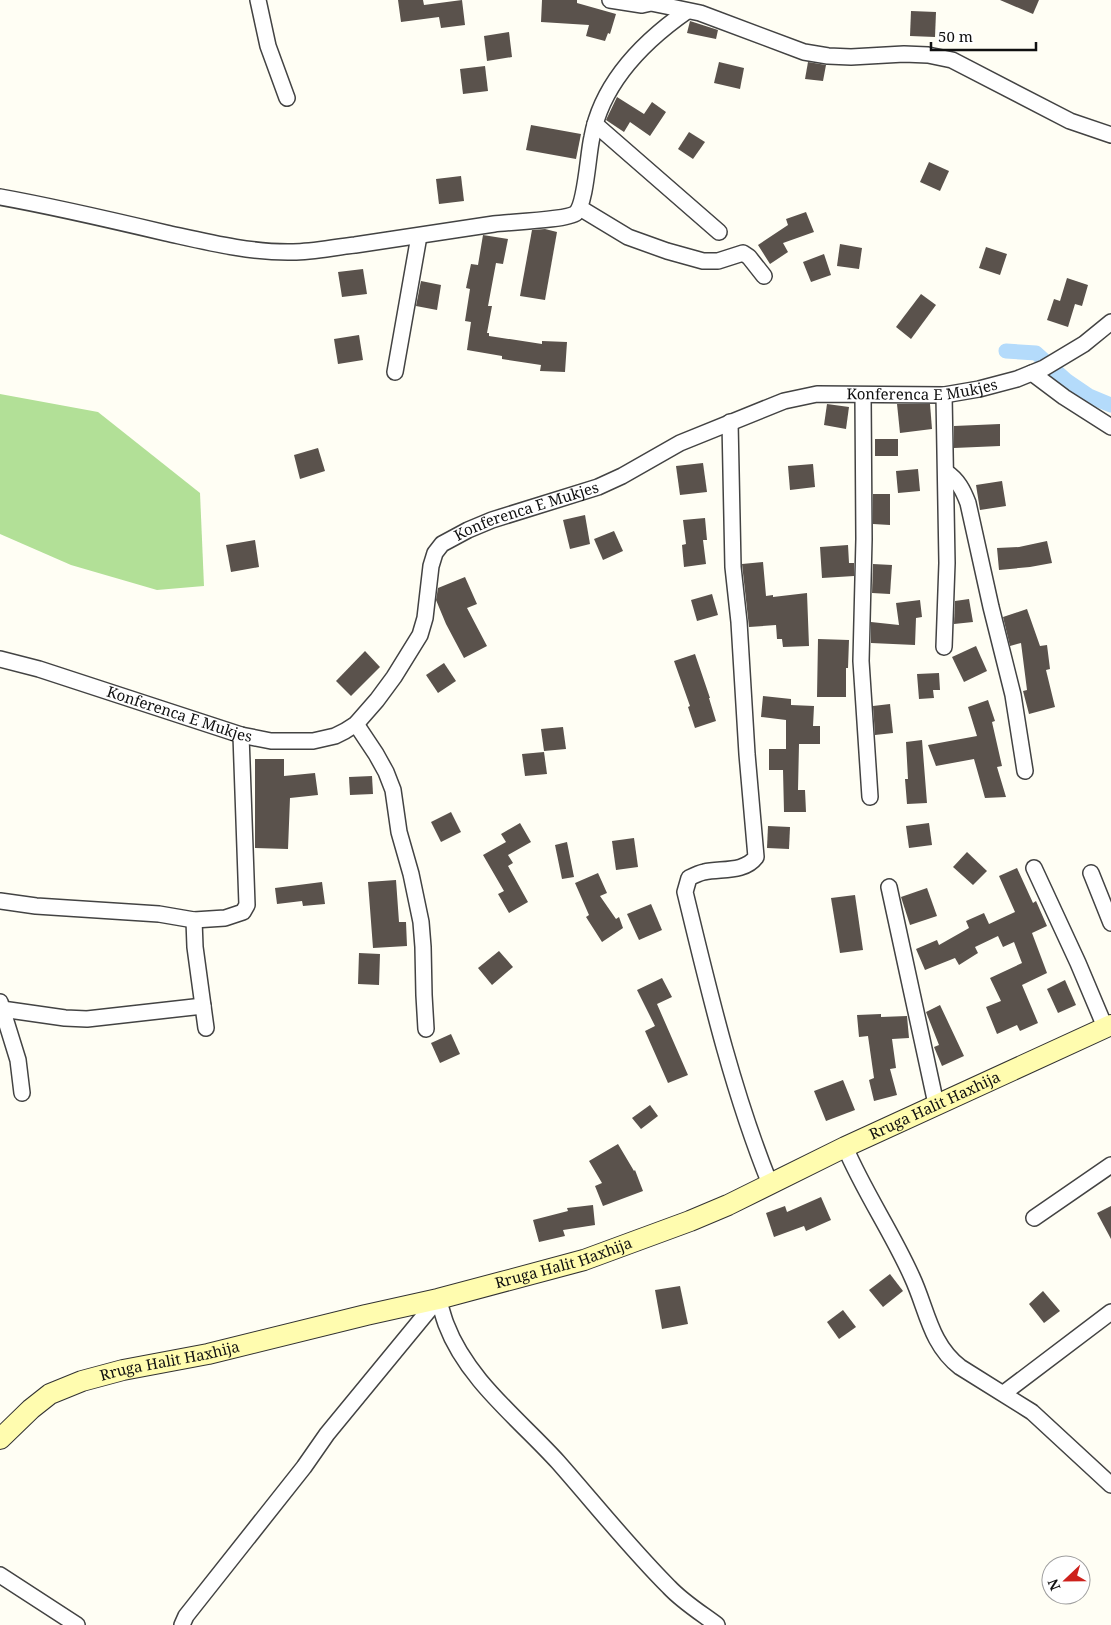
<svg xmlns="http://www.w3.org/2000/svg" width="1111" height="1625" font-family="'Noto Serif',serif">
	<rect width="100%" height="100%" fill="#fffef4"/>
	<!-- forest -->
	<polygon fill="#b2e097" points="0,394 98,412 200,493 204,586 157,590 71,565 0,534"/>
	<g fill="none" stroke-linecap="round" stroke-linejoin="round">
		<!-- canal -->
		<polyline stroke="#b4dbfb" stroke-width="15" points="1006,351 1036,353 1067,381 1089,396 1111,405"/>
	</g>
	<!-- building -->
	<g fill="#5a524c">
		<polygon points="398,0 423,0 424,5 462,0 465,25 441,28 439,17 401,22"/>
		<polygon points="542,0 577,0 577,3 616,14 610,34 608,33 605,41 586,36 589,25 541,22"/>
		<polygon points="1000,0 1039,0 1033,14"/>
		<polygon points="911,11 936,12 935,37 910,36"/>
		<polygon points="690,21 718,30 716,39 687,33"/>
		<polygon points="509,32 512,57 487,61 484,36"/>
		<polygon points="719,62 744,68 740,89 714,83"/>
		<polygon points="808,62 826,65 823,81 805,79"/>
		<polygon points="485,66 488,91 463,94 460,69"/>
		<polygon points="617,97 644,114 652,102 666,112 650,136 630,122 624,132 606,120"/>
		<polygon points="531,125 581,134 576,159 526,150"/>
		<polygon points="689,132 705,142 693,159 678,149"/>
		<polygon points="929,162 949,171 940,191 920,182"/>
		<polygon points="461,176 464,201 439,204 436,179"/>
		<polygon points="806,212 814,232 783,243 788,252 770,264 758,245 788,225 786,219"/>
		<polygon points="545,229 557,232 545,300 520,296 532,230"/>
		<polygon points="483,235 508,239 503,264 496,263 488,306 492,306 487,333 489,333 489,336 542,344 542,341 567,342 565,372 540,371 541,365 502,359 502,356 467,350 471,322 465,321 470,289 466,288 471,264 478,265"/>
		<polygon points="840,244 862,248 859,269 837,266"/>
		<polygon points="986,247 1007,254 1000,275 979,268"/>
		<polygon points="824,254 831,275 811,282 803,262"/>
		<polygon points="363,269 367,294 342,297 338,272"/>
		<polygon points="1067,278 1088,285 1082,306 1075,304 1068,327 1047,320 1054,299 1060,301"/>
		<polygon points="421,281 441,285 437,310 416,306"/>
		<polygon points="921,294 936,305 911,339 896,327"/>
		<polygon points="359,335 363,360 338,364 334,339"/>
		<polygon points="827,404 849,407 846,429 824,425"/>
		<polygon points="897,404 930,404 932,429 900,433"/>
		<polygon points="1000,424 1000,446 954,448 954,426"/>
		<rect x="875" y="439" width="23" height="17"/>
		<polygon points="318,448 325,471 300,479 294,455"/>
		<polygon points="703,463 707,492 680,495 676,466"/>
		<polygon points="813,464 815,487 790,490 788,466"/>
		<polygon points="918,469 920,491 898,493 896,471"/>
		<polygon points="1002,481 1006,506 980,510 976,485"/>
		<polygon points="873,494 890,494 890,525 873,524"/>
		<polygon points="585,515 590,544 570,549 563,520"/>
		<polygon points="705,518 707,540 703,540 706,564 684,567 682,545 686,544 683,520"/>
		<polygon points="614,531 623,551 603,560 594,539"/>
		<polygon points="255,540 259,567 231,572 226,545"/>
		<polygon points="1047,541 1052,563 1030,567 999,570 997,548 1019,547"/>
		<polygon points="848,545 849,563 854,563 854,576 822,578 820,547"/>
		<polygon points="763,562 766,596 773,595 773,597 807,593 809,646 783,647 782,639 777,639 776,625 749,627 742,564"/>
		<polygon points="873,564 892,565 890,594 872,593"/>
		<polygon points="465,577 477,604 467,608 487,646 464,658 446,624 436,600 438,588"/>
		<polygon points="712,594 718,615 697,621 691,600"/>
		<polygon points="969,599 973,622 954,624 955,601"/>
		<polygon points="920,600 922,617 916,618 915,645 871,643 871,622 899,625 896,603"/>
		<polygon points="1027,609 1040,646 1047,645 1050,669 1046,670 1055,707 1029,714 1023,691 1027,690 1021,643 1010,646 1003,617"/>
		<polygon points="818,639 849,640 848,668 846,668 846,697 817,697"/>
		<polygon points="976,646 987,671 964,682 952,657"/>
		<polygon points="365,651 380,667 351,696 336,681"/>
		<polygon points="695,654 710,698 709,698 716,721 695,728 688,707 690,706 674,661"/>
		<polygon points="444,663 456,681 438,693 426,675"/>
		<polygon points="939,673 940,690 933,690 934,698 919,699 917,674"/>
		<polygon points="763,696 791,699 791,705 814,706 813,726 820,726 820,744 799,744 798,790 805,790 806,812 784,812 783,770 769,770 769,749 786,749 786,720 761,717"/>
		<polygon points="988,700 995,721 992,722 1002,766 997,767 1006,797 985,798 974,759 936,766 928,745 977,736 968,707"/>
		<polygon points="890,704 893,733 875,735 873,706"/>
		<polygon points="563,727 566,749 544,751 541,729"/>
		<polygon points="922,740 927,803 907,804 905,779 908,779 906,742"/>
		<polygon points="544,752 547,774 525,776 522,754"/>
		<polygon points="255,759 284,759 284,776 315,773 318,795 290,798 288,849 255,848"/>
		<polygon points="372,776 373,794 350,795 349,777"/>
		<polygon points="451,812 461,832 441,842 431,822"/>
		<polygon points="520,823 531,842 508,855 513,863 508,866 528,902 509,913 498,894 504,891 483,855 506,842 501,834"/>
		<polygon points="929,823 932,845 909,848 906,826"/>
		<polygon points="768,826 790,827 789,849 767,848"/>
		<polygon points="634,838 638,867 616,870 612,841"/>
		<polygon points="567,842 574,877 562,879 555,845"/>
		<polygon points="967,852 987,871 973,885 953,867"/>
		<polygon points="1017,868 1033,903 1036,901 1047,926 1032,933 1047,973 1022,985 1038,1023 1020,1031 1017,1025 997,1034 986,1007 1001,1001 990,978 1022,963 1014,942 1003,947 998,936 975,947 978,953 959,965 955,958 925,970 916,949 937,940 939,945 969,928 966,921 984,913 989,924 1015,912 999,876"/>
		<polygon points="598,873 607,893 600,896 616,919 619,917 623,928 602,942 586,917 589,915 575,883"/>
		<polygon points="396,880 399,922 406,922 407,946 373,948 368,882"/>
		<polygon points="322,882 325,904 303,906 302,901 277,904 275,888"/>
		<polygon points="927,888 937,916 910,925 901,897"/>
		<polygon points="855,895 863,950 840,953 831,898"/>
		<polygon points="651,904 662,930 639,940 627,914"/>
		<polygon points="499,951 513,967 492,985 478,968"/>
		<polygon points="359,953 380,954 379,985 358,984"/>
		<polygon points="662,978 672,997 657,1004 688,1075 668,1083 645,1031 655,1026 637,990"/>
		<polygon points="1065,980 1076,1005 1058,1013 1047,989"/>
		<polygon points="940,1005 964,1056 942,1066 934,1047 939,1045 926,1012"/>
		<polygon points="881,1014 881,1017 907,1016 909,1038 892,1039 896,1068 890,1069 897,1095 874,1101 869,1080 874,1078 868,1036 859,1037 857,1015"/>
		<polygon points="451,1034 460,1054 440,1063 431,1043"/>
		<polygon points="843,1080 855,1110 826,1121 814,1091"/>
		<polygon points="650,1105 658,1116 641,1129 632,1118"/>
		<polygon points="618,1144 634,1171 635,1170 643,1191 603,1206 595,1186 602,1183 589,1161"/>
		<polygon points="821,1197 831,1220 806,1231 804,1226 774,1237 766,1213 785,1206 787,1212"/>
		<polygon points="593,1205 595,1225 563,1230 565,1236 539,1242 533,1220 568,1211 567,1208"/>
		<polygon points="1111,1206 1111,1239 1097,1213"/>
		<polygon points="890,1274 903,1291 883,1307 869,1290"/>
		<polygon points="680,1286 688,1324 662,1329 655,1290"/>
		<polygon points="1043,1291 1060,1311 1044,1323 1029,1304"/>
		<polygon points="843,1310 856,1327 839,1339 827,1322"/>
	</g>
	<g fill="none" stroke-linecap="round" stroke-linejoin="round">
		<!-- street casing -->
		<g stroke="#434343" stroke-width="18">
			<g id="street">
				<polyline points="258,0 268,46 287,98"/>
				<polyline points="610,0 642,5 651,3 700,13 804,52 828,56 851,57 904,54 928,55 952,60 1070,121 1111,135"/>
				<polyline points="595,124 719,232"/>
				<path d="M0 197C56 207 111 220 166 233 207 242 251 253 293 252 313 252 335 247 355 245 401 238 448 231 494 224 509 222 568 220 576 213 586 203 588 153 592 137 602 83 644 41 687 11"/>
				<polyline points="580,208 628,237 667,251 703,261 718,261 743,253 749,257 764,276"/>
				<polyline points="395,372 419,236"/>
				<polyline points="1032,373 1064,397 1111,427"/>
				<polyline points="863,395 864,539 861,661 870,797"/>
				<path d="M730 422 733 567 739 622 747 754 756 857C744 873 721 868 704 872 699 873 693 876 689 878L685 892C709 991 732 1090 770 1184"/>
				<path d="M946 472C958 480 963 490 968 503L991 607 1013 695 1025 771"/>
				<polyline points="944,647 947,563 944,395"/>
				<path id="s1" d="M0 659 39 669 241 735 271 741H313L335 736 345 731 356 724 377 700 394 677 420 635 425 618 431 566 435 553 442 544 468 530 492 520 598 487 622 476 680 443 784 401 817 394 944 395 979 389 1017 379 1044 368 1084 344 1111 322"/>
				<polyline points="356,724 376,754 386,772 393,790 399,832 411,874 421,922 423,947 424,995 426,1029"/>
				<polyline points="1034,868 1078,963 1105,1027"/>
				<polyline points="1091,873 1111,923"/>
				<polyline points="889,887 936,1104"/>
				<polyline points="0,901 36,906 159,914 194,920 225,918 243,912 247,905 241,735"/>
				<polyline points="194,920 195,947 206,1028"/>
				<polyline points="0,1002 18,1060 22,1093"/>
				<polyline points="2,1009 65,1018 87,1019 203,1006"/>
				<path d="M845 1147C864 1192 892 1232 912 1277 927 1309 930 1344 960 1367L1032 1412 1111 1485"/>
				<polyline points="1034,1218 1111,1165"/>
				<path d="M438 1299C441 1307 443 1316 446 1324 467 1380 519 1419 558 1462 595 1504 630 1548 669 1587 683 1602 701 1613 717 1625"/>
				<polyline points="1004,1393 1111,1312"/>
				<polyline points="0,1575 77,1625"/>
				<polyline points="182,1625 186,1616 304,1467 327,1434 438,1299"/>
			</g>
		</g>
		<!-- secondary casing -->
		<g stroke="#323232" stroke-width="22">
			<g id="secondary">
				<path id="s2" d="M0 1439 31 1409 50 1394 82 1381 123 1370 208 1354 366 1315 438 1299 584 1260 690 1221 728 1205 845 1147 1111 1025"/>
			</g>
		</g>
		<!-- street -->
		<use href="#street" stroke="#fff" stroke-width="15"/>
		<!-- secondary -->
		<use href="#secondary" stroke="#fffcaf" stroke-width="20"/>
	</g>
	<g text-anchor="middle" stroke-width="5" stroke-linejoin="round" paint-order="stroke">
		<!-- street labels -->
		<g font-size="15" fill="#101010" stroke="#fff">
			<text dy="5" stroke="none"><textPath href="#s1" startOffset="1088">Konferenca E Mukjes</textPath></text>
			<text dy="5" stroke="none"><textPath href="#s1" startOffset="668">Konferenca E Mukjes</textPath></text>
			<text dy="5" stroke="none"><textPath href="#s1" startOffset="188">Konferenca E Mukjes</textPath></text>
			<text dy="5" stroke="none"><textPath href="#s2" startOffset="1002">Rruga Halit Haxhija</textPath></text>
			<text dy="5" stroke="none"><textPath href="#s2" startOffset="598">Rruga Halit Haxhija</textPath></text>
			<text dy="5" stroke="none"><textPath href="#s2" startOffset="192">Rruga Halit Haxhija</textPath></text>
		</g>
	</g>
	<!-- north arrow -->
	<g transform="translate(1066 1580) rotate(248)"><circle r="24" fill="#ffffff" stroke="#9f9f9f"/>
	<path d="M0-4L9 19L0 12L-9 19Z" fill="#cd211c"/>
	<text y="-8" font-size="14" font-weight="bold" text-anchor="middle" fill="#101010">N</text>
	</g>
	<!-- scale -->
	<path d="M931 42v8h105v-8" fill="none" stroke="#101010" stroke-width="2.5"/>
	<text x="938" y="42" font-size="15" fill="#101010" stroke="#ffffff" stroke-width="4" paint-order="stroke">50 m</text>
</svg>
